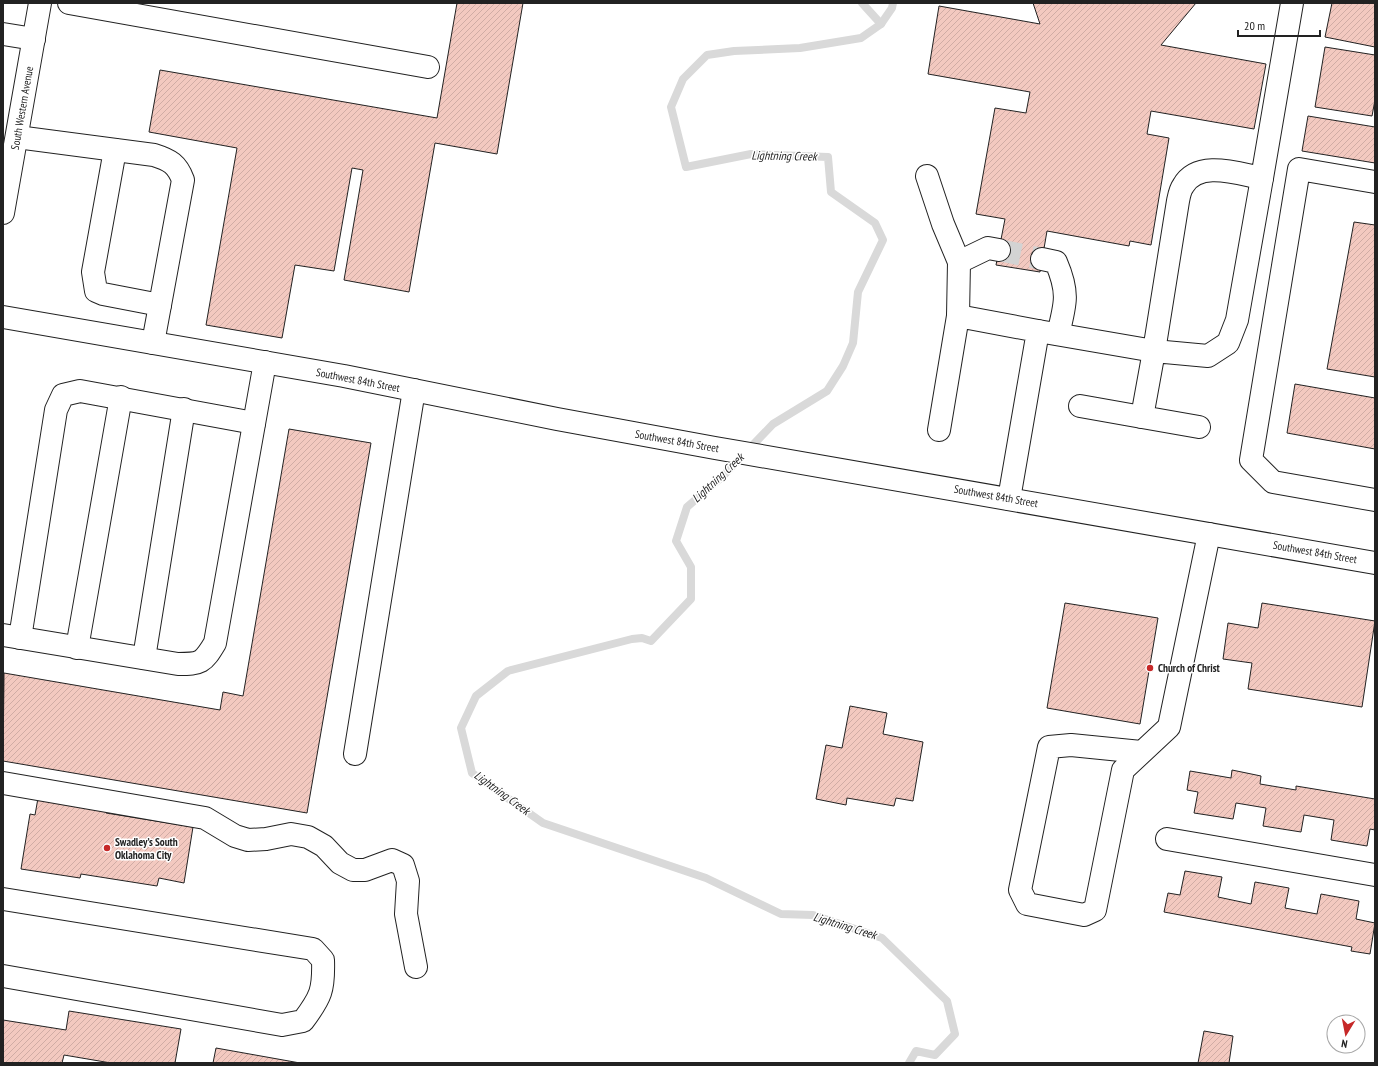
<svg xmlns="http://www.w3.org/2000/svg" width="1378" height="1066" font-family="'PT Sans Narrow',sans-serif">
	<defs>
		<pattern id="building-hatch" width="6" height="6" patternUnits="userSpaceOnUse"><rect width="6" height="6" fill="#f3c9c0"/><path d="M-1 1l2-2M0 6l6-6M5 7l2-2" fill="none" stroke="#d0aca5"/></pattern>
	</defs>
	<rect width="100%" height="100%" fill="#fff"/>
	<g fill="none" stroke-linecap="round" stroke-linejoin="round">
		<!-- stream -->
		<g stroke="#d9d9d9" stroke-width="8">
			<polyline points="862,3 881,24"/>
			<polyline points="893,3 892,8 881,24 861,38 800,48 734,51 707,55 683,79 671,107 686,167 751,154 828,157 831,192 875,223 883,240 858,292 853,343 843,366 827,391 773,424 723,476 687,507 676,541 691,567 691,599 651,641 642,638 632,639 508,671 476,696 461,728 472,773 543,823 706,878 781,914 813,915 882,938 947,1001 955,1034 935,1055 916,1051 909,1063"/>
		</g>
	</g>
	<!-- building -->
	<g fill="url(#building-hatch)" stroke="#222">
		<polygon points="457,3 523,3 497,154 435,143 409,292 344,280 363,170 352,168 334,271 295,265 282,338 206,325 237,148 149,132 160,70 437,118"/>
		<polygon points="1033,3 1196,3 1161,45 1266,64 1254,129 1151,111 1147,134 1169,138 1151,245 1130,241 1129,246 1047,231 1040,272 996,265 1005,219 976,214 995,108 1026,113 1030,92 928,74 939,6 1040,24"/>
		<polygon points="1332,3 1375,3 1375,47 1325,37"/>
		<polygon points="1325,47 1375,55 1375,100 1372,116 1315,107"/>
		<polygon points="1308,116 1375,127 1375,163 1302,151"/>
		<polygon points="1354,222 1375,225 1375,377 1327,369"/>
		<polygon points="1295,384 1375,398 1375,449 1287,433"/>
		<polygon points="289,429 371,443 307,813 3,761 4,673 220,710 223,692 243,696"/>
		<polygon points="1065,603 1158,618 1140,724 1047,708"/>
		<polygon points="1262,603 1375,621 1362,707 1248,689 1252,663 1223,659 1228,623 1258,628"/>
		<polygon points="850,706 887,713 883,734 923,742 913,801 896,798 894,806 847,798 846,805 816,799 826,745 842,748"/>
		<polygon points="1232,770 1261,776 1260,784 1296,790 1296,786 1375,799 1375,830 1370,829 1367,846 1331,840 1334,820 1304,815 1301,832 1263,826 1266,808 1236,803 1233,819 1194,813 1198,792 1187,790 1190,771 1231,778"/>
		<polygon points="38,798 107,808 106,813 193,827 184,883 159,878 157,886 81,874 80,878 21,869 30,814 35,815"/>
		<polygon points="1185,871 1222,877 1218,897 1251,904 1255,882 1289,888 1285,908 1317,914 1321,894 1359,901 1356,919 1375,923 1370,954 1351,951 1352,947 1164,912 1168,893 1180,895"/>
		<polygon points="69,1011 181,1029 175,1063 111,1063 64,1055 62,1063 3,1063 3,1020 66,1030"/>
		<polygon points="1204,1031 1233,1036 1229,1063 1198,1063"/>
		<polygon points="216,1048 300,1063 213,1063"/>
	</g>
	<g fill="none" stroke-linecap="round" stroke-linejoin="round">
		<!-- minor-tunnel -->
		<polyline stroke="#d3d3d3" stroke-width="22" stroke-dasharray="22 11" stroke-linecap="butt" points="999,250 1042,259"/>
		<!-- minor casing -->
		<g stroke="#222" stroke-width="24">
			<g id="minor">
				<polyline points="69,3 428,67"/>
				<polyline points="3,34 34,39"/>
				<path d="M17 137 154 155C170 160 177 164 183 180L153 343"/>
				<polyline points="115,150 93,272 96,291 103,294 160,305"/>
				<polyline points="927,176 943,224 959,262 958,316"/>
				<polyline points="1375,182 1299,169 1251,460 1273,482 1375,500"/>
				<path d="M1042 259 1056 262C1069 292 1066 303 1058 334"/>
				<polyline points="959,262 988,248 999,250"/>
				<polyline points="3,317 344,376 557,419 715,448 1375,563"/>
				<path d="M1038 331 1154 351 1178 201C1179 196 1180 190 1183 186 1198 159 1239 174 1262 178L1292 3"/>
				<polyline points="1080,406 1142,417"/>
				<polyline points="1199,427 1142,417 1154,351 1208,356 1228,343 1237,320 1262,178"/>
				<polyline points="939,430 958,316 1038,331 1009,499"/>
				<path d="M3 635 178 664C201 664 203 663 215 643L265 362"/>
				<polyline points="20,638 56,410 63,395 80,391 254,423"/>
				<polyline points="77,648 121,397"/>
				<polyline points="144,658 184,409"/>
				<polyline points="1141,752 1071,745 1049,747 1020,890 1027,904 1084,915 1095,910 1123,770 1169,727 1209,534"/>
				<polyline points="355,754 414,390"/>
				<polyline points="3,783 205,818 235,836 248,840 266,839 291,834 308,837 324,846 340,863 353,870 365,870 392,860 403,865 408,881 406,914 416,967"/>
				<polyline points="1167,839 1375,875"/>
				<path d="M3 899 313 949 323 960C324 990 321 997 303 1021L282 1025 3 976"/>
			</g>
		</g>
		<!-- major casing -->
		<g stroke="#222" stroke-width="24">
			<polyline id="major" points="3,213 40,3"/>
		</g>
		<!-- minor -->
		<use href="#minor" stroke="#fff" stroke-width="22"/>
		<!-- major -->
		<use href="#major" stroke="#fff" stroke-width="22"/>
	</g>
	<!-- markers -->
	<g fill="#c62828" stroke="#fff" stroke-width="1.5">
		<circle cx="1150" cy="668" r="4"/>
		<circle cx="107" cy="848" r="4"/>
	</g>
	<g text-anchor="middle" stroke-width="3" stroke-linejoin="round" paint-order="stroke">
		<!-- street labels -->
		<g font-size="11" fill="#222" stroke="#fff">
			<text transform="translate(22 108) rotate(-80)" y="4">South Western Avenue</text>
			<text transform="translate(358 380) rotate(11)" y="4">Southwest 84th Street</text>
			<text transform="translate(677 441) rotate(10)" y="4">Southwest 84th Street</text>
			<text transform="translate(996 496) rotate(10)" y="4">Southwest 84th Street</text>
			<text transform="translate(1315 552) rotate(10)" y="4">Southwest 84th Street</text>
		</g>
		<!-- poi labels -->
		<g font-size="11" font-weight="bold" fill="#222" stroke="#fff" text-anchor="start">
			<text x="1158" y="672">Church of Christ</text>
			<text x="115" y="846">Swadley’s South<tspan x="115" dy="13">Oklahoma City</tspan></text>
		</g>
		<!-- water labels -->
		<g font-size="12" font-style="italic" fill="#222" stroke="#fff">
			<text transform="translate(784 156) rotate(1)" y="4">Lightning Creek</text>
			<text transform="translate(718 478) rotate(-43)" y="4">Lightning Creek</text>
			<text transform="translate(502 793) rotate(36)" y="4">Lightning Creek</text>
			<text transform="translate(845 926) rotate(17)" y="4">Lightning Creek</text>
		</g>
	</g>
	<!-- border -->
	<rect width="1378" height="1066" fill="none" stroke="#222222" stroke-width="8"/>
	<!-- north arrow -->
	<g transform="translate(1346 1034) rotate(190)"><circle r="19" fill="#ffffff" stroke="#a7a7a7"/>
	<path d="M0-3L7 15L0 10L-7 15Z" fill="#c62828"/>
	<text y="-6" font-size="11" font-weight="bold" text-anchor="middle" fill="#222222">N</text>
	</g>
	<!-- scale -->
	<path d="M1238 30v6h82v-6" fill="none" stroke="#222222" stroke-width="2"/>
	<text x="1244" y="30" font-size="12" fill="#222222" stroke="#ffffff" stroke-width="3" paint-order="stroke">20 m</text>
</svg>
